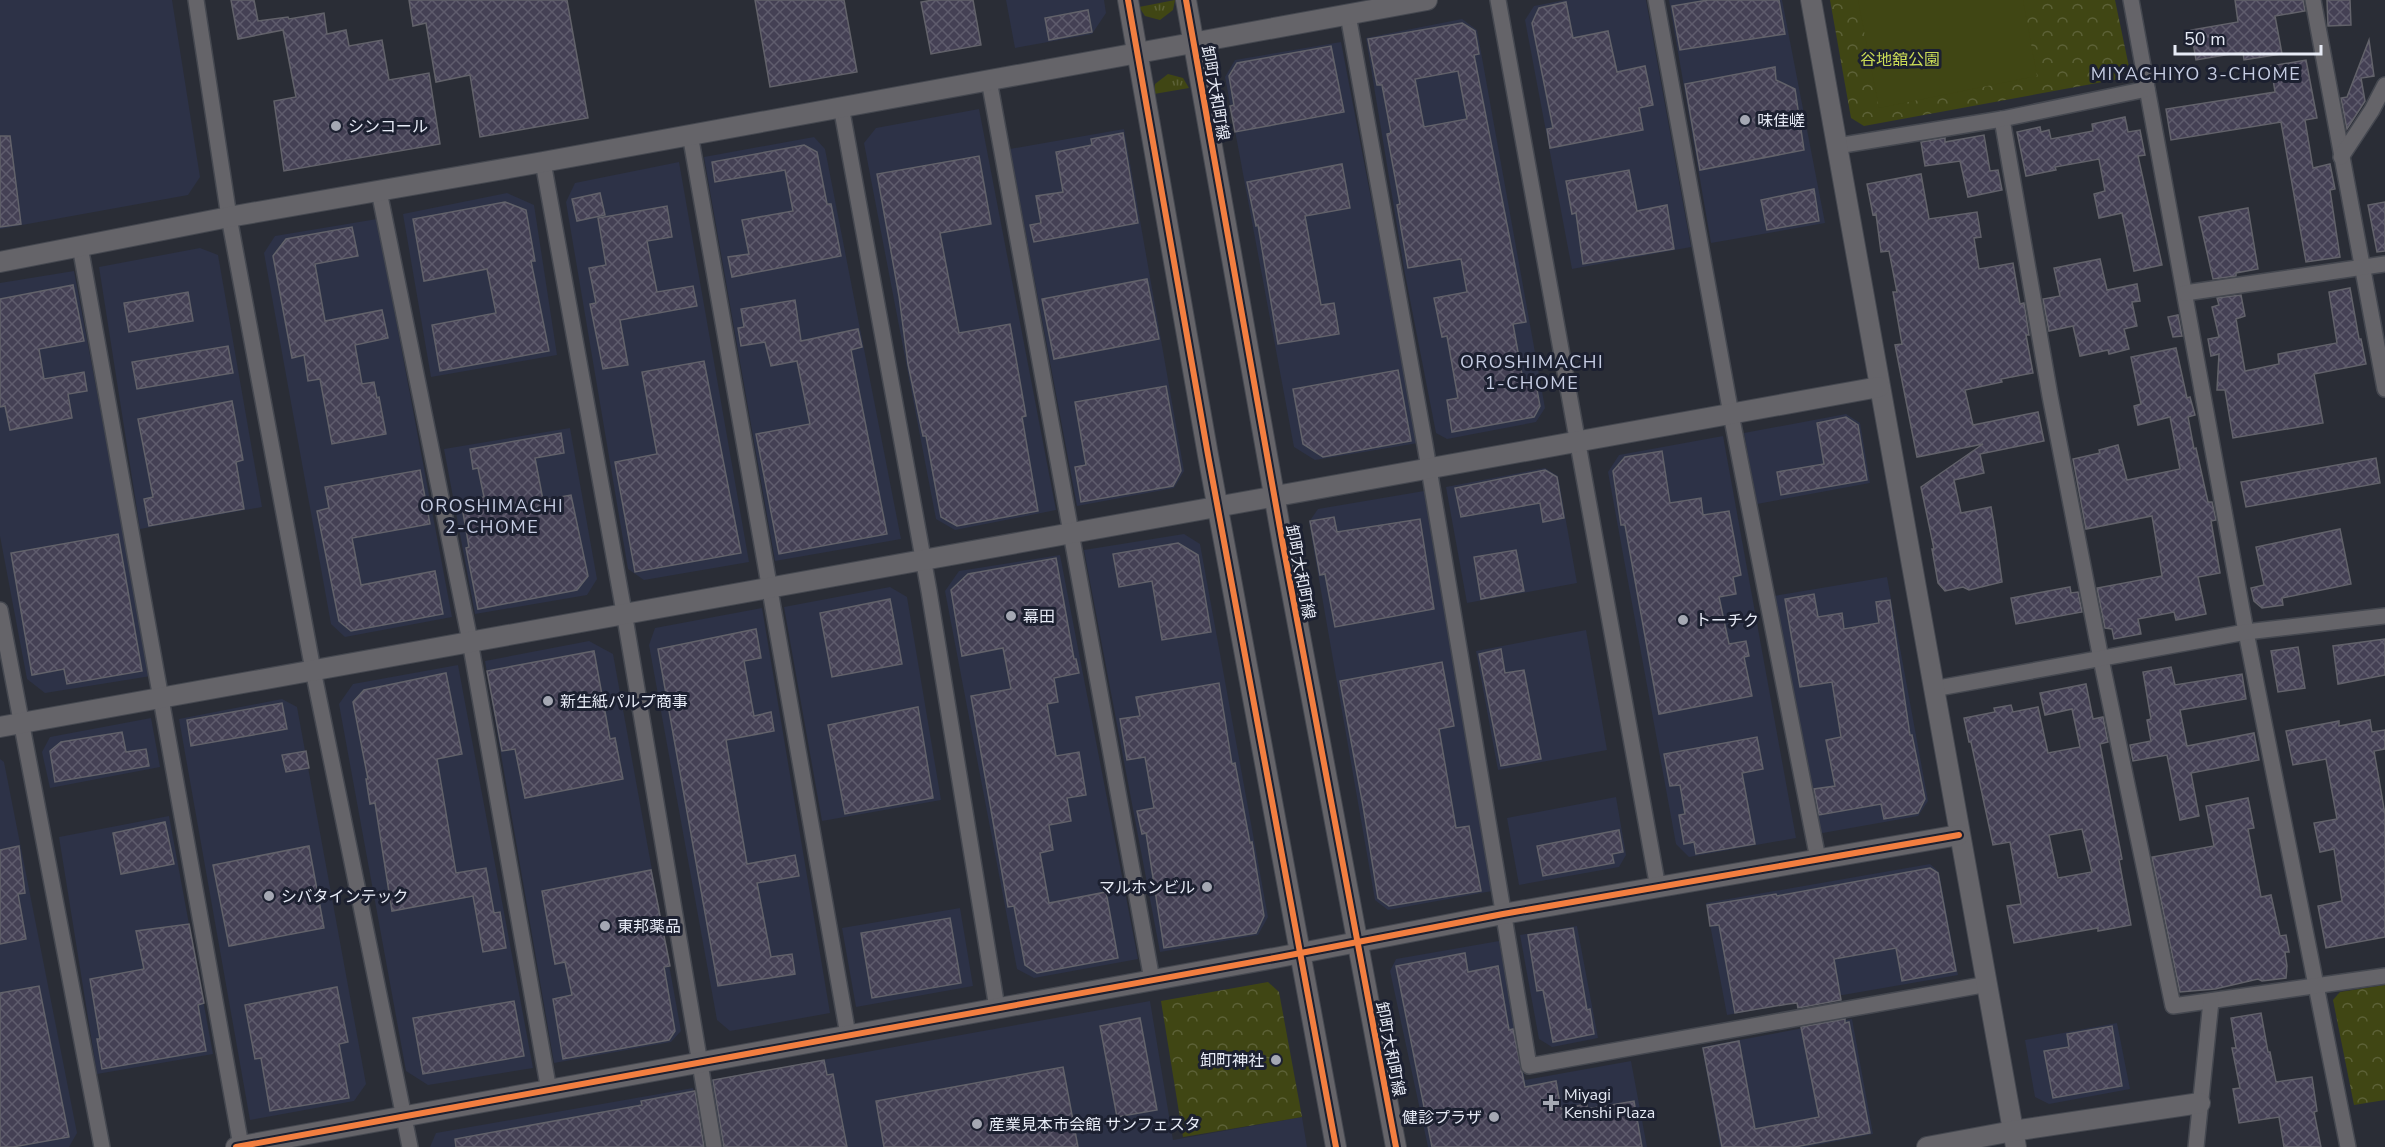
<svg xmlns="http://www.w3.org/2000/svg" width="2385" height="1147" font-family="'Nunito Sans','Noto Sans JP',sans-serif">
	<defs>
		<pattern id="grass-tufts" width="24" height="20" patternUnits="userSpaceOnUse" patternTransform="scale(1.5)"><rect width="24" height="20" fill="#404614"/><path d="M3 7l-1-3M5 7V3M7 7l1-3M15 17l-1-3M17 17v-4M19 17l1-3" fill="none" stroke="#5c6137"/></pattern>
		<pattern id="forest-crowns" width="20" height="18" patternUnits="userSpaceOnUse" patternTransform="scale(1.5)"><rect width="20" height="18" fill="#404614"/><path d="M2 6a3 3 0 1 1 6 0M12 15a3 3 0 1 1 6 0" fill="none" stroke="#5c6137"/></pattern>
		<pattern id="building-cross-hatch" width="8" height="8" patternUnits="userSpaceOnUse" patternTransform="scale(1.5)"><rect width="8" height="8" fill="#444054"/><path d="M0 0l8 8M0 8l8-8" fill="none" stroke="#5f5c6d"/></pattern>
	</defs>
	<rect width="100%" height="100%" fill="#2a2d36"/>
	<!-- built -->
	<g fill="#2d3247">
		<polygon points="0,0 172,0 200,177 188,195 0,229"/>
		<polygon points="1006,0 1104,0 1106,13 1092,34 1015,48"/>
		<polygon points="1565,0 1646,0 1691,247 1572,269 1525,20 1534,6"/>
		<polygon points="1669,0 1782,0 1825,223 1711,243"/>
		<polygon points="1462,19 1477,30 1545,408 1536,422 1447,439 1436,433 1405,274 1366,38"/>
		<polygon points="1341,42 1418,443 1315,460 1294,447 1225,77 1235,60"/>
		<polygon points="979,109 1056,510 955,530 936,519 864,143 876,128"/>
		<polygon points="1124,129 1184,471 1174,488 1077,506 1010,149"/>
		<polygon points="814,137 825,149 901,539 775,561 704,157"/>
		<polygon points="679,162 749,562 644,580 628,569 566,202 575,183"/>
		<polygon points="507,193 534,205 557,355 431,377 403,214"/>
		<polygon points="377,219 452,617 345,637 331,624 264,253 275,236"/>
		<polygon points="200,248 218,255 262,507 140,529 99,267"/>
		<polygon points="74,271 151,676 45,693 27,679 0,536 0,283"/>
		<polygon points="1846,414 1860,423 1870,483 1757,504 1744,433"/>
		<polygon points="570,428 597,579 587,595 475,614 444,449"/>
		<polygon points="1723,436 1796,838 1689,857 1676,844 1608,472 1619,455"/>
		<polygon points="1545,468 1558,476 1577,583 1467,603 1446,487"/>
		<polygon points="1424,491 1492,891 1388,910 1375,900 1309,522 1318,509"/>
		<polygon points="1184,534 1200,544 1268,917 1258,935 1160,952 1084,550"/>
		<polygon points="1060,555 1138,959 1034,978 1017,969 945,591 959,571"/>
		<polygon points="1887,577 1928,801 1918,816 1817,834 1774,596"/>
		<polygon points="890,587 907,597 941,800 822,821 784,607"/>
		<polygon points="762,608 830,1013 730,1031 717,1020 649,645 655,628"/>
		<polygon points="1586,630 1607,750 1498,770 1476,651"/>
		<polygon points="589,641 613,654 681,1031 671,1042 554,1063 485,661"/>
		<polygon points="458,665 533,1068 428,1085 406,1071 339,704 353,684"/>
		<polygon points="282,699 297,707 366,1084 354,1101 250,1120 179,719"/>
		<polygon points="151,718 160,767 50,788 42,752 50,737"/>
		<polygon points="0,759 4,762 77,1133 69,1147 0,1147"/>
		<polygon points="1616,797 1626,855 1619,867 1519,885 1507,818"/>
		<polygon points="169,816 213,1054 97,1074 59,837"/>
		<polygon points="1930,864 1939,872 1958,975 1727,1015 1706,903"/>
		<polygon points="960,908 973,986 856,1007 842,928"/>
		<polygon points="1577,926 1598,1038 1552,1047 1539,1039 1520,935"/>
		<polygon points="1499,941 1525,1080 1631,1061 1647,1147 1428,1147 1390,971 1396,959"/>
		<polygon points="1150,1001 1173,1140 1302,1117 1307,1147 722,1147 710,1080"/>
		<polygon points="1852,1019 1873,1134 1806,1147 1720,1147 1702,1047"/>
		<polygon points="2117,1023 2130,1089 2049,1104 2035,1097 2025,1040"/>
		<polygon points="693,1088 704,1147 430,1147 436,1133"/>
	</g>
	<!-- grass -->
	<g fill="url(#grass-tufts)">
		<polygon points="1175,0 1173,10 1160,20 1145,16 1139,7"/>
		<polygon points="1168,74 1183,78 1189,88 1154,94 1155,84"/>
	</g>
	<!-- forest -->
	<g fill="url(#forest-crowns)">
		<polygon points="1830,0 2115,0 2129,67 2119,79 1864,126 1851,118"/>
		<polygon points="1268,982 1279,992 1302,1117 1183,1137 1161,1001"/>
		<polygon points="2385,985 2385,1100 2354,1105 2333,1000 2340,992"/>
	</g>
	<!-- pitch -->
	<polygon fill="#404614" points="1858,0 2023,0 2037,76 1879,108"/>
	<!-- building -->
	<g fill="url(#building-cross-hatch)" stroke="#62626a" stroke-width="1.5" fill-rule="evenodd">
		<polygon points="231,0 254,0 258,21 288,17 289,19 324,13 327,34 346,30 349,46 382,40 389,80 429,73 440,144 284,171 274,101 296,97 283,30 238,39"/>
		<polygon points="409,0 567,0 588,118 480,137 470,75 436,82 426,23 413,26"/>
		<polygon points="755,0 844,0 857,72 770,87"/>
		<polygon points="933,0 973,0 981,45 931,54 921,2"/>
		<polygon points="1708,0 1779,0 1785,34 1680,50 1672,6"/>
		<polygon points="2235,0 2303,0 2305,11 2275,16 2282,54 2244,60 2243,52 2196,60 2191,30 2238,22"/>
		<polygon points="2327,0 2350,0 2351,25 2328,26"/>
		<polygon points="1566,2 1573,38 1608,31 1617,72 1645,66 1653,105 1639,108 1643,130 1550,148 1547,129 1553,128 1532,23 1539,8"/>
		<polygon points="1088,10 1092,32 1049,40 1045,18"/>
		<path d="M1462 23 1475 31 1479 54 1474 55 1526 322 1513 324 1524 386 1536 384 1540 406 1534 417 1452 432 1447 400 1458 398 1447 336 1442 337 1434 298 1467 292 1461 259 1408 268 1397 205 1400 204 1387 134 1391 133 1382 85H1377L1368 39ZM1458 71 1467 119 1424 127 1415 79Z"/>
		<polygon points="2369,40 2374,76 2361,78 2365,101 2347,129 2341,98 2347,97"/>
		<polygon points="1331,46 1344,112 1235,132 1230,106 1234,105 1229,76 1237,63"/>
		<polygon points="2306,60 2317,118 2305,120 2313,168 2330,164 2335,189 2330,190 2340,257 2306,262 2281,122 2171,140 2166,109 2275,92 2271,66"/>
		<polygon points="1775,67 1776,80 1795,89 1804,150 1700,170 1685,84"/>
		<polygon points="2125,117 2128,132 2140,130 2145,155 2138,156 2162,265 2134,271 2122,213 2099,218 2094,194 2105,191 2099,159 2055,167 2056,170 2026,176 2017,132 2040,127 2041,132 2049,130 2051,139 2093,131 2092,124"/>
		<polygon points="1123,133 1138,223 1034,242 1030,225 1041,223 1036,196 1063,192 1056,152 1092,145 1091,139"/>
		<polygon points="1984,135 1990,171 1998,170 2002,190 1968,197 1960,161 1925,166 1921,142 1945,138 1945,142"/>
		<polygon points="0,136 10,136 21,224 0,227"/>
		<polygon points="804,145 817,152 827,204 831,204 841,256 732,277 728,257 749,254 742,220 793,211 785,170 715,182 712,162"/>
		<polygon points="979,156 991,224 940,233 959,333 1010,324 1026,416 1022,417 1038,511 957,526 941,517 926,436 923,436 908,364 899,296 877,174"/>
		<polygon points="1342,164 1350,208 1305,216 1321,305 1334,303 1339,334 1278,344 1258,225 1256,226 1247,182"/>
		<polygon points="1629,170 1637,211 1667,205 1674,249 1583,264 1576,213 1572,214 1566,181"/>
		<polygon points="1921,174 1929,219 1977,212 1981,237 1974,238 1979,269 2013,263 2020,304 2024,303 2029,335 2026,335 2033,373 2001,379 2002,382 1965,390 1973,425 2038,412 2044,441 1980,454 1984,473 1954,480 1961,513 1991,507 1995,530 2002,582 1969,590 1963,587 1945,591 1938,583 1932,549 1934,549 1921,487 1983,444 1917,457 1895,345 1902,344 1893,292 1897,292 1889,251 1881,252 1876,214 1873,215 1867,184"/>
		<polygon points="1814,189 1819,221 1767,230 1761,200"/>
		<polygon points="600,193 605,215 577,221 572,199"/>
		<polygon points="505,202 526,210 535,261 531,261 549,351 440,371 432,325 496,313 487,269 424,281 413,219"/>
		<polygon points="2385,202 2385,251 2377,252 2368,205"/>
		<polygon points="667,206 672,237 647,241 657,292 693,286 697,306 620,320 628,365 603,369 590,304 596,303 589,268 606,265 598,218"/>
		<polygon points="2248,208 2258,269 2236,273 2236,276 2213,279 2199,217"/>
		<polygon points="352,227 358,256 315,264 325,321 382,310 388,338 355,345 362,384 374,382 377,398 379,397 386,434 332,444 320,379 308,381 304,355 292,358 273,256 286,239"/>
		<polygon points="2100,259 2107,290 2137,284 2140,301 2132,302 2137,326 2124,329 2129,349 2109,354 2108,350 2080,356 2073,326 2049,331 2043,299 2060,296 2054,268"/>
		<polygon points="1147,279 1159,339 1054,359 1042,299"/>
		<polygon points="73,285 84,341 39,349 44,379 84,372 87,391 68,394 72,418 10,430 5,406 0,407 0,299"/>
		<polygon points="2350,288 2359,339 2361,339 2366,364 2314,374 2323,423 2233,438 2225,390 2217,390 2219,354 2211,356 2208,339 2219,337 2212,307 2219,305 2217,298 2241,295 2245,316 2236,319 2245,371 2279,364 2278,354 2337,343 2329,292"/>
		<polygon points="188,292 193,321 129,332 124,303"/>
		<polygon points="795,300 801,341 858,329 862,347 851,350 887,534 779,554 756,434 810,424 797,361 771,366 765,342 741,346 738,328 744,327 741,309"/>
		<polygon points="2178,315 2182,336 2173,337 2168,317"/>
		<polygon points="228,346 233,373 137,389 132,362"/>
		<polygon points="2176,348 2187,398 2190,397 2195,415 2188,417 2194,449 2196,448 2208,502 2212,502 2216,520 2211,521 2220,573 2198,577 2206,614 2176,620 2174,612 2138,619 2141,634 2114,639 2112,629 2105,628 2097,588 2162,576 2152,516 2086,529 2073,459 2100,453 2099,450 2118,445 2127,480 2180,469 2170,417 2138,425 2134,406 2141,404 2131,357"/>
		<polygon points="704,361 741,553 635,572 615,462 657,454 642,372"/>
		<polygon points="1398,370 1411,441 1323,457 1303,444 1293,389"/>
		<polygon points="1166,386 1181,471 1173,486 1081,502 1075,467 1086,465 1075,402"/>
		<polygon points="232,401 243,460 236,462 244,509 149,526 144,499 153,497 138,419"/>
		<polygon points="1846,417 1858,425 1867,480 1781,495 1777,472 1824,464 1817,423"/>
		<polygon points="561,433 564,453 535,458 543,500 571,495 588,576 577,590 478,609 466,548 469,547 461,501 484,497 478,468 473,469 470,449"/>
		<polygon points="1662,451 1670,503 1701,498 1703,515 1729,511 1741,575 1733,577 1736,594 1719,597 1729,644 1746,641 1749,656 1744,657 1752,696 1659,714 1625,525 1621,525 1613,471 1625,457"/>
		<polygon points="2376,458 2380,483 2246,507 2241,482"/>
		<polygon points="420,470 430,524 352,538 361,585 435,571 443,614 351,631 339,621 317,511 329,508 325,487"/>
		<polygon points="1545,470 1557,477 1564,518 1543,522 1540,503 1461,517 1455,488"/>
		<polygon points="1334,517 1337,532 1420,519 1434,609 1335,627 1325,574 1320,575 1310,521"/>
		<polygon points="2340,529 2351,584 2282,598 2283,605 2262,608 2254,601 2251,588 2264,585 2256,547"/>
		<polygon points="118,534 142,671 67,684 64,669 32,675 11,553"/>
		<polygon points="1178,543 1198,555 1211,632 1162,640 1152,581 1119,587 1113,554"/>
		<polygon points="1516,550 1524,591 1481,599 1474,557"/>
		<polygon points="1056,558 1074,659 1076,659 1079,673 1054,678 1058,702 1047,704 1056,756 1079,752 1086,795 1067,798 1071,821 1049,825 1053,850 1040,853 1049,903 1106,892 1118,958 1037,973 1025,965 1014,906 1008,907 971,696 1011,689 1003,648 962,656 951,590 968,574"/>
		<polygon points="2070,587 2071,593 2078,592 2082,612 2016,624 2011,598"/>
		<polygon points="1814,594 1818,617 1842,613 1844,629 1879,623 1876,602 1890,600 1910,735 1912,735 1925,799 1918,813 1884,819 1881,804 1819,815 1814,789 1835,786 1826,740 1841,737 1832,682 1800,687 1785,599"/>
		<polygon points="890,599 902,664 832,677 820,613"/>
		<polygon points="756,629 761,658 744,661 754,716 771,712 774,731 726,740 747,864 795,855 799,876 757,883 771,957 792,954 795,974 718,986 658,649"/>
		<polygon points="2385,639 2385,675 2338,684 2333,646"/>
		<polygon points="2298,647 2305,688 2278,692 2271,651"/>
		<polygon points="1501,649 1505,673 1524,670 1541,759 1501,766 1479,654"/>
		<polygon points="594,651 610,739 615,738 623,779 525,798 515,749 502,751 487,671"/>
		<polygon points="1442,662 1454,726 1439,729 1456,828 1469,826 1481,891 1389,906 1378,898 1363,806 1340,681"/>
		<polygon points="2171,667 2175,685 2242,674 2246,699 2180,710 2187,746 2254,733 2259,760 2191,773 2199,816 2180,820 2167,755 2133,761 2130,745 2151,741 2147,720 2151,719 2143,672"/>
		<polygon points="446,673 462,754 437,759 456,873 486,868 494,913 500,912 506,948 483,952 473,896 392,911 375,803 370,804 366,779 368,779 353,702 364,690"/>
		<polygon points="1219,683 1232,764 1235,763 1250,843 1252,842 1264,916 1256,933 1164,948 1146,833 1142,834 1137,811 1154,808 1145,757 1127,760 1120,719 1140,716 1136,697"/>
		<path d="M2086 684 2093 719 2103 717 2108 742 2100 744 2122 859 2119 860 2131 925 2098 931V928L2014 943 2007 906 2021 904 2010 842 1993 845 1971 742H1969L1964 718 1995 712 1994 708 2011 705 2013 712 2038 707 2048 753 2080 747 2072 709 2045 715 2040 693ZM2082 829 2092 872 2058 878 2049 835Z"/>
		<polygon points="282,703 287,729 191,746 187,720"/>
		<polygon points="918,707 933,798 845,814 828,725"/>
		<polygon points="2370,720 2372,732 2385,730 2385,749 2374,751 2385,814 2385,937 2326,948 2318,906 2342,901 2334,849 2320,852 2314,823 2337,819 2326,759 2293,765 2286,731 2339,721 2339,726"/>
		<polygon points="122,732 126,752 146,749 149,766 55,782 50,751 61,742"/>
		<polygon points="1757,737 1763,769 1742,773 1755,844 1696,854 1694,842 1684,844 1679,815 1685,814 1680,785 1670,786 1664,754"/>
		<polygon points="306,751 309,768 286,772 282,755"/>
		<polygon points="2248,798 2254,828 2248,829 2261,897 2271,895 2280,936 2286,935 2289,952 2285,952 2287,966 2286,978 2262,981 2258,979 2215,989 2180,992 2152,857 2214,846 2206,806"/>
		<polygon points="165,822 174,864 121,874 113,833"/>
		<polygon points="1619,830 1623,852 1612,854 1614,863 1543,876 1537,846"/>
		<polygon points="19,846 25,893 18,894 26,939 0,944 0,850"/>
		<polygon points="309,846 324,928 229,946 213,865"/>
		<polygon points="1930,868 1938,873 1956,971 1902,981 1896,948 1834,959 1841,1000 1798,1008 1797,1003 1788,1004 1735,1013 1719,925 1710,926 1707,905 1776,894 1777,896"/>
		<polygon points="651,870 670,966 664,967 675,1031 669,1040 563,1059 553,999 572,995 565,962 555,964 542,891"/>
		<polygon points="950,918 961,983 872,998 861,933"/>
		<polygon points="189,924 204,1003 198,1005 206,1051 102,1069 97,1039 100,1039 90,979 144,969 136,931"/>
		<polygon points="1573,928 1587,1010 1590,1009 1594,1034 1553,1042 1543,990 1537,991 1528,935"/>
		<polygon points="1465,953 1468,972 1498,966 1509,1030 1513,1029 1525,1087 1556,1081 1561,1109 1587,1104 1587,1109 1634,1101 1642,1147 1432,1147 1396,966"/>
		<polygon points="39,986 69,1137 13,1147 0,1147 0,993"/>
		<polygon points="337,987 348,1042 339,1044 349,1098 270,1111 261,1058 255,1059 245,1005"/>
		<polygon points="514,1001 524,1056 423,1074 413,1018"/>
		<polygon points="2261,1013 2268,1052 2270,1052 2276,1082 2312,1077 2317,1111 2314,1112 2321,1147 2284,1147 2279,1117 2239,1123 2233,1089 2240,1088 2232,1048 2236,1048 2231,1018"/>
		<polygon points="1140,1018 1157,1110 1117,1117 1100,1026"/>
		<polygon points="1845,1019 1845,1023 1849,1022 1870,1133 1795,1147 1722,1147 1703,1048 1739,1041 1755,1129 1819,1117 1801,1027"/>
		<polygon points="2112,1026 2122,1086 2053,1098 2044,1051 2069,1047 2067,1034"/>
		<polygon points="824,1060 827,1075 833,1074 847,1147 724,1147 713,1080"/>
		<polygon points="1063,1067 1078,1147 884,1147 876,1101"/>
		<polygon points="695,1091 704,1147 456,1147 455,1139 642,1105 641,1101"/>
	</g>
	<g fill="none" stroke-linecap="round" stroke-linejoin="round">
		<!-- minor casing -->
		<g stroke="#454850" stroke-width="18">
			<g id="minor">
				<polyline points="196,0 229,217 313,670 410,1147"/>
				<polyline points="1498,0 1658,888"/>
				<polyline points="1656,0 1731,414 1818,859"/>
				<polyline points="2131,0 2246,632 2348,1147"/>
				<polyline points="2313,0 2385,389"/>
				<polyline points="1348,15 1425,445 1529,1066 1988,984"/>
				<polyline points="989,80 1152,980"/>
				<polyline points="841,106 929,591 997,1008"/>
				<polyline points="2002,119 2050,396 2101,659 2173,1006 2385,976"/>
				<polyline points="690,134 848,1035"/>
				<polyline points="1837,146 2002,119 2147,89"/>
				<polyline points="2341,157 2372,110 2385,85"/>
				<polyline points="543,162 624,612 714,1147"/>
				<polyline points="379,191 470,641 549,1091"/>
				<polyline points="80,246 241,1146"/>
				<polyline points="2185,293 2385,264"/>
				<polyline points="0,610 102,1147"/>
				<polyline points="1933,689 2246,632 2385,616"/>
				<polyline points="2196,1147 2211,1001"/>
			</g>
		</g>
		<!-- tertiary casing -->
		<g stroke="#454850" stroke-width="22">
			<g id="tertiary">
				<polyline points="1128,0 1208,455 1336,1147"/>
				<polyline points="1186,0 1283,545 1396,1147"/>
				<polyline points="1811,0 2016,1147"/>
				<polyline points="0,262 229,217 543,162 1427,0"/>
				<polyline points="0,727 1879,387"/>
				<polyline points="236,1147 1280,957 1503,914 1959,835"/>
				<polyline points="1927,1147 2013,1131 2200,1103"/>
			</g>
		</g>
		<!-- minor -->
		<use href="#minor" stroke="#656469" stroke-width="15"/>
		<!-- tertiary -->
		<use href="#tertiary" stroke="#656469" stroke-width="20"/>
		<!-- cycleway casing -->
		<g stroke="#1c2030" stroke-width="10">
			<g id="cycleway">
				<polyline points="1128,0 1208,455 1336,1147"/>
				<polyline points="1186,0 1283,545 1396,1147"/>
				<polyline points="236,1147 1280,957 1503,914 1959,835"/>
			</g>
		</g>
		<!-- cycleway -->
		<use href="#cycleway" stroke="#f27e40" stroke-width="6"/>
	</g>
	<!-- markers -->
	<g fill="#a5a8b3" stroke="#1c2030" stroke-width="2">
		<circle cx="1745" cy="120" r="6"/>
		<circle cx="336" cy="126" r="6"/>
		<circle cx="1011" cy="616" r="6"/>
		<circle cx="1683" cy="620" r="6"/>
		<circle cx="548" cy="701" r="6"/>
		<circle cx="1207" cy="887" r="6"/>
		<circle cx="269" cy="896" r="6"/>
		<circle cx="605" cy="926" r="6"/>
		<circle cx="1276" cy="1060" r="6"/>
		<path d="M1548 1094h6v6h6v6h-6v6h-6v-6h-6v-6h6z"/>
		<circle cx="1494" cy="1117" r="6"/>
		<circle cx="977" cy="1124" r="6"/>
	</g>
	<g text-anchor="middle" stroke-width="6" stroke-linejoin="round" paint-order="stroke">
		<!-- park labels -->
		<g font-size="16" fill="#cbdc56" stroke="#1c2030">
			<text x="1900" y="65">谷地舘公園</text>
		</g>
		<!-- street labels -->
		<g font-size="16" fill="#e7ebf6" stroke="#1c2030">
			<text transform="translate(1216 93) rotate(80)" y="6">卸町大和町線</text>
			<text transform="translate(1301 572) rotate(79)" y="6">卸町大和町線</text>
			<text transform="translate(1391 1049) rotate(79)" y="6">卸町大和町線</text>
		</g>
		<!-- poi labels -->
		<g font-size="16" fill="#e7ebf6" stroke="#1c2030" text-anchor="start">
			<text x="1757" y="126">味佳嵯</text>
			<text x="348" y="132">シンコール</text>
			<text x="1023" y="622">幕田</text>
			<text x="1695" y="626">トーチク</text>
			<text x="560" y="707">新生紙パルプ商事</text>
			<text x="1195" y="893" text-anchor="end">マルホンビル</text>
			<text x="281" y="902">シバタインテック</text>
			<text x="617" y="932">東邦薬品</text>
			<text x="1264" y="1066" text-anchor="end">卸町神社</text>
			<text x="1564" y="1100">Miyagi<tspan x="1564" dy="18">Kenshi Plaza</tspan></text>
			<text x="1482" y="1123" text-anchor="end">健診プラザ</text>
			<text x="989" y="1130">産業見本市会館 サンフェスタ</text>
		</g>
		<!-- neighbourhood labels -->
		<g font-size="18" letter-spacing="1.5" fill="#c6cde3" stroke="#1c2030">
			<text x="2196" y="80">MIYACHIYO 3-CHOME</text>
			<text x="1532" y="368">OROSHIMACHI<tspan x="1532" dy="21">1-CHOME</tspan></text>
			<text x="492" y="512">OROSHIMACHI<tspan x="492" dy="21">2-CHOME</tspan></text>
		</g>
	</g>
	<!-- scale -->
	<path d="M2175 45v9h146v-9" fill="none" stroke="#e7ebf6" stroke-width="3"/>
	<text x="2184" y="45" font-size="18" fill="#e7ebf6" stroke="#1c2030" stroke-width="4.5" paint-order="stroke">50 m</text>
</svg>
